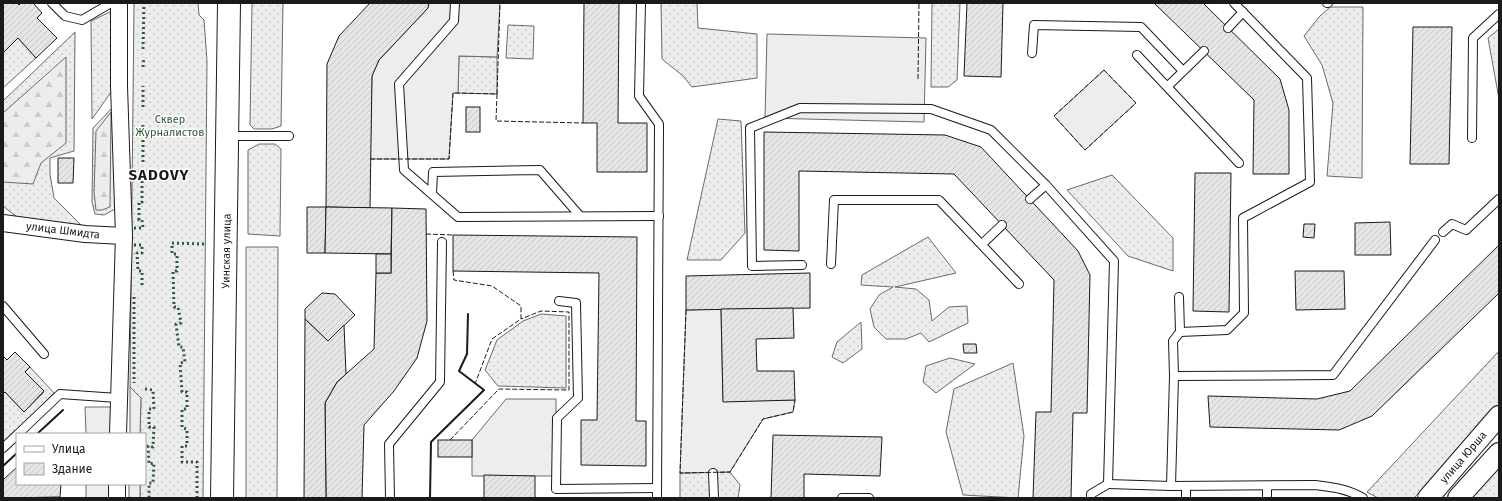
<svg xmlns="http://www.w3.org/2000/svg" width="1502" height="501" font-family="'Fira Sans',sans-serif">
	<defs>
		<pattern id="grass-dots" width="8" height="8" patternUnits="userSpaceOnUse"><rect width="8" height="8" fill="#ededed"/><path d="M2 2h.1M6 6h.1" fill="none" stroke="#cbcbcb" stroke-width="1.8" stroke-linecap="round"/></pattern>
		<pattern id="forest-firs" width="22" height="20" patternUnits="userSpaceOnUse"><rect width="22" height="20" fill="#ededed"/><path d="M5 1l3.5 6h-7zM16 11l3.5 6h-7z" fill="#cbcbcb"/></pattern>
		<pattern id="building-hatch" width="6" height="6" patternUnits="userSpaceOnUse"><rect width="6" height="6" fill="#e6e6e6"/><path d="M-1 1l2-2M0 6l6-6M5 7l2-2" fill="none" stroke="#c5c5c5"/></pattern>
	</defs>
	<rect width="100%" height="100%" fill="#fff"/>
	<!-- grass -->
	<g fill="url(#grass-dots)" stroke="#6a6a6a">
		<polygon points="134,3 198,3 199,15 204,20 207,61 203,498 140,498 140,484 145,484 145,434 140,434 141,398 130,387"/>
		<polygon points="252,3 283,3 281,126 272,129 254,129 250,125"/>
		<polygon points="661,3 697,3 698,28 757,34 757,78 692,87 683,76 662,59"/>
		<polygon points="932,3 960,3 957,80 948,87 931,87"/>
		<polygon points="1330,7 1363,7 1362,178 1327,176 1333,103 1322,65 1304,36 1320,16"/>
		<polygon points="114,10 114,88 92,119 91,21"/>
		<polygon points="508,25 534,26 533,59 506,58"/>
		<polygon points="1499,29 1499,99 1488,38"/>
		<polygon points="75,32 74,151 50,158 50,174 54,198 81,225 18,218 3,206 3,101"/>
		<polygon points="18,38 36,58 3,88 3,53"/>
		<polygon points="459,56 497,57 497,94 458,93"/>
		<polygon points="114,106 115,209 104,215 95,214 92,202 93,128"/>
		<polygon points="718,119 741,121 745,233 721,260 687,260"/>
		<polygon points="259,144 275,144 281,149 280,236 248,234 248,150"/>
		<polygon points="1112,175 1173,238 1173,271 1128,256 1067,190"/>
		<polygon points="928,237 956,273 895,287 916,289 929,300 932,321 949,307 967,306 968,323 929,342 921,333 906,339 886,339 874,327 870,309 879,295 893,287 861,285 862,275"/>
		<polygon points="246,247 278,247 277,498 246,498"/>
		<polygon points="541,314 566,316 566,388 498,386 485,370 497,340 523,321"/>
		<polygon points="861,322 862,349 843,363 832,357 837,342"/>
		<polygon points="1499,351 1499,405 1414,498 1378,498 1367,492"/>
		<polygon points="950,358 975,364 936,393 923,382 926,366"/>
		<polygon points="1013,363 1024,436 1018,498 963,495 946,432 954,389"/>
		<polygon points="30,367 54,393 3,444 3,394 5,392 24,412 44,392 25,372"/>
		<polygon points="1499,467 1499,498 1471,498"/>
		<polygon points="730,472 740,485 738,498 680,498 680,473"/>
	</g>
	<!-- forest -->
	<g fill="url(#forest-firs)" stroke="#6a6a6a">
		<polygon points="66,57 66,143 41,163 33,184 3,182 3,113"/>
		<polygon points="111,112 110,207 102,210 96,210 94,192 96,131"/>
	</g>
	<!-- pitch -->
	<g fill="#ededed" stroke="#6a6a6a">
		<polygon points="429,3 500,3 497,57 459,56 458,93 453,93 449,159 370,159 372,76 379,60 428,8"/>
		<polygon points="767,34 926,38 924,122 765,118"/>
		<polygon points="1104,70 1136,103 1085,150 1054,116"/>
		<polygon points="721,309 723,401 795,400 793,412 763,419 730,472 680,473 686,310"/>
		<polygon points="130,387 141,398 140,434 130,434"/>
		<polygon points="506,399 556,399 556,476 472,476 472,440"/>
		<polygon points="85,407 114,407 113,434 86,434"/>
		<polygon points="86,484 113,484 112,498 86,498"/>
		<rect x="129" y="484" width="11" height="14"/>
	</g>
	<!-- building -->
	<g fill="url(#building-hatch)" stroke="#1a1a1a">
		<polygon points="3,3 17,3 19,5 21,3 33,3 42,13 37,18 57,38 36,58 18,38 3,53"/>
		<polygon points="370,3 429,3 428,8 379,60 372,76 370,208 326,207 327,64 339,36"/>
		<polygon points="584,3 619,3 618,123 647,123 647,172 597,172 597,123 583,123"/>
		<polygon points="967,3 1003,3 1001,77 964,76"/>
		<polygon points="1154,3 1203,3 1280,79 1289,110 1289,174 1253,174 1254,100"/>
		<polygon points="1413,27 1452,27 1449,164 1410,164"/>
		<rect x="466" y="107" width="14" height="25"/>
		<polygon points="764,132 945,135 981,147 1078,251 1090,275 1087,413 1073,413 1071,498 1033,498 1036,412 1051,412 1054,280 954,174 799,171 799,251 764,250"/>
		<polygon points="58,158 74,158 73,183 58,183"/>
		<polygon points="1195,173 1231,173 1229,312 1193,311"/>
		<polygon points="307,207 326,207 325,253 307,253"/>
		<polygon points="326,207 392,208 391,254 325,253"/>
		<polygon points="392,208 426,209 427,321 417,358 394,391 364,425 362,498 326,498 325,403 337,382 374,349 376,273 391,273"/>
		<polygon points="1390,222 1391,255 1355,255 1355,223"/>
		<polygon points="1304,224 1315,224 1314,238 1303,237"/>
		<polygon points="453,235 637,237 636,421 646,421 646,466 581,465 581,420 597,420 599,273 453,271"/>
		<polygon points="1499,245 1499,293 1372,416 1339,430 1210,427 1208,396 1317,399 1350,391"/>
		<rect x="376" y="254" width="15" height="19"/>
		<polygon points="1295,271 1344,271 1345,309 1296,310"/>
		<polygon points="810,273 810,308 686,310 686,276"/>
		<polygon points="322,293 335,294 355,315 328,341 305,319 305,309"/>
		<polygon points="793,308 794,338 756,339 757,371 794,371 795,400 723,402 721,309"/>
		<polygon points="305,319 328,341 344,325 346,374 337,382 325,403 326,498 304,498"/>
		<polygon points="963,344 976,344 977,353 964,353"/>
		<polygon points="15,352 30,367 25,372 44,391 24,412 5,392 3,394 3,356 7,360"/>
		<polygon points="773,435 882,437 880,476 804,474 804,498 771,498"/>
		<rect x="438" y="440" width="34" height="17"/>
		<polygon points="17,467 17,484 61,484 60,497 3,498 3,480"/>
		<polygon points="484,475 535,476 535,498 484,498"/>
	</g>
	<g fill="none" stroke-linecap="round" stroke-linejoin="round">
		<!-- service casing -->
		<g stroke="#1a1a1a" stroke-width="10">
			<g id="service">
				<polyline points="52,3 65,16 82,20 111,3"/>
				<polyline points="455,3 454,21 399,84 404,170 458,217 659,216"/>
				<polyline points="641,3 639,96 659,124 657,498"/>
				<polyline points="1327,3 1328,3"/>
				<polyline points="1228,28 1243,12"/>
				<polyline points="1032,53 1034,25 1141,27 1183,71"/>
				<polyline points="1137,55 1239,163"/>
				<polyline points="1168,86 1204,51"/>
				<polyline points="228,136 289,136"/>
				<polyline points="1472,138 1473,38 1499,14"/>
				<polyline points="432,194 433,172 540,170 580,216"/>
				<polyline points="1030,199 1046,185"/>
				<polyline points="1443,232 1452,224 1466,230 1499,199"/>
				<polyline points="982,244 1002,225"/>
				<polyline points="831,264 834,200 939,200 1019,284"/>
				<polyline points="802,265 752,266 750,128 800,108 931,109 991,130 1046,185 1114,261 1108,484 1091,494 1091,498"/>
				<polyline points="559,301 576,303 578,398 557,418 556,489 657,488"/>
				<polyline points="3,306 44,354"/>
				<polyline points="1180,332 1227,330 1244,313 1243,218 1310,182 1307,78 1234,3"/>
				<polyline points="1174,376 1333,375 1435,240"/>
				<polyline points="18,434 60,394 118,398"/>
				<polyline points="3,448 17,435"/>
				<polyline points="713,473 714,498"/>
				<path d="M1108 484 1171 486 1315 485C1332 487 1348 489 1363 498"/>
				<polyline points="1171,486 1174,376 1173,341 1180,332 1179,297"/>
				<polyline points="1267,487 1267,498"/>
				<polyline points="390,498 389,444 440,382 442,242"/>
				<polyline points="842,498 869,498"/>
				<polyline points="1186,498 1186,486"/>
			</g>
		</g>
		<!-- minor casing -->
		<g stroke="#1a1a1a" stroke-width="18">
			<g id="minor">
				<polyline points="3,223 85,234 124,236"/>
				<polyline points="118,434 124,236 119,86 119,3"/>
				<polyline points="117,498 117,484"/>
			</g>
		</g>
		<!-- tertiary casing -->
		<g stroke="#1a1a1a" stroke-width="22">
			<g id="tertiary">
				<polyline points="1428,498 1499,416"/>
				<polyline points="1458,498 1499,453"/>
			</g>
		</g>
		<!-- secondary casing -->
		<g stroke="#1a1a1a" stroke-width="24">
			<polyline id="secondary" points="222,498 229,3"/>
		</g>
		<!-- service -->
		<use href="#service" stroke="#fff" stroke-width="8"/>
		<!-- minor -->
		<use href="#minor" stroke="#fff" stroke-width="16"/>
		<!-- tertiary -->
		<use href="#tertiary" stroke="#fff" stroke-width="20"/>
		<!-- secondary -->
		<use href="#secondary" stroke="#fff" stroke-width="22"/>
		<!-- hedge -->
		<g stroke="#2b5a34" stroke-width="3" stroke-dasharray="2 3" stroke-linecap="butt">
			<polyline points="143,49 144,3"/>
			<polyline points="143,67 144,57"/>
			<polyline points="143,107 143,86"/>
			<polyline points="143,162 143,125"/>
			<polyline points="134,228 143,228 142,220 139,220 139,202 142,202 142,181"/>
			<polyline points="134,245 142,245 142,253 137,253 138,271 142,271 142,286"/>
			<polyline points="134,297 134,383"/>
			<polyline points="145,389 153,390 154,409 149,409 149,427 154,427 153,447 148,446 149,464 154,463 153,483 149,483 149,498"/>
			<polyline points="197,498 197,462 182,462 182,446 187,446 187,429 182,428 182,409 187,409 187,392 182,392 180,363 185,362 183,347 179,347 176,324 181,323 178,307 174,307 173,271 177,271 177,254 172,254 172,243 204,244"/>
		</g>
		<!-- fence -->
		<g stroke="#1a1a1a" stroke-width="1" stroke-dasharray="5 2" stroke-linecap="butt">
			<polygon points="1104,70 1136,103 1085,150 1054,116"/>
			<polyline points="918,79 919,3"/>
			<polyline points="497,94 496,121 583,123"/>
			<polyline points="370,159 449,159 453,93 497,94 500,3"/>
			<polyline points="426,234 453,235"/>
			<polyline points="453,271 454,280 492,286 521,306 521,319 492,339 475,384"/>
			<polyline points="686,310 680,473 730,472 763,419 793,412 795,400"/>
			<polyline points="450,440 499,389 569,390 569,312 541,311 521,319"/>
		</g>
		<!-- wall -->
		<g stroke="#1a1a1a" stroke-width="2">
			<polyline points="37,434 63,410"/>
			<polyline points="3,466 17,453"/>
			<polyline points="430,498 431,442 484,390 459,371 467,354 468,314"/>
		</g>
	</g>
	<g text-anchor="middle" stroke-width="3" stroke-linejoin="round" paint-order="stroke">
		<!-- park labels -->
		<g font-size="11" fill="#2b5a34" stroke="#fff">
			<text x="170" y="123">Сквер<tspan x="170" dy="13">Журналистов</tspan></text>
		</g>
		<!-- street labels -->
		<g font-size="11" fill="#1a1a1a" stroke="#fff">
			<text transform="translate(63 230) rotate(7)" y="4">улица Шмидта</text>
			<text transform="translate(226 251) rotate(-89)" y="4">Уинская улица</text>
			<text transform="translate(1463 457) rotate(-49)" y="4">улица Юрша</text>
		</g>
		<!-- district labels -->
		<g font-size="15" font-weight="bold" letter-spacing="1" fill="#1a1a1a" stroke="#fff">
			<text x="159" y="180">SADOVY</text>
		</g>
	</g>
	<!-- border -->
	<rect width="1502" height="501" fill="none" stroke="#1a1a1a" stroke-width="8"/>
	<!-- legend -->
	<rect x="16" y="433" width="130" height="52" fill="#ffffff" stroke="#a3a3a3"/>
	<rect x="24" y="446" width="20" height="6" fill="#ffffff" stroke="#a3a3a3"/>
	<text x="52" y="453" font-size="12" fill="#1a1a1a">Улица</text>
	<rect x="24" y="463" width="20" height="12" fill="url(#building-hatch)" stroke="#a3a3a3"/>
	<text x="52" y="473" font-size="12" fill="#1a1a1a">Здание</text>
</svg>
